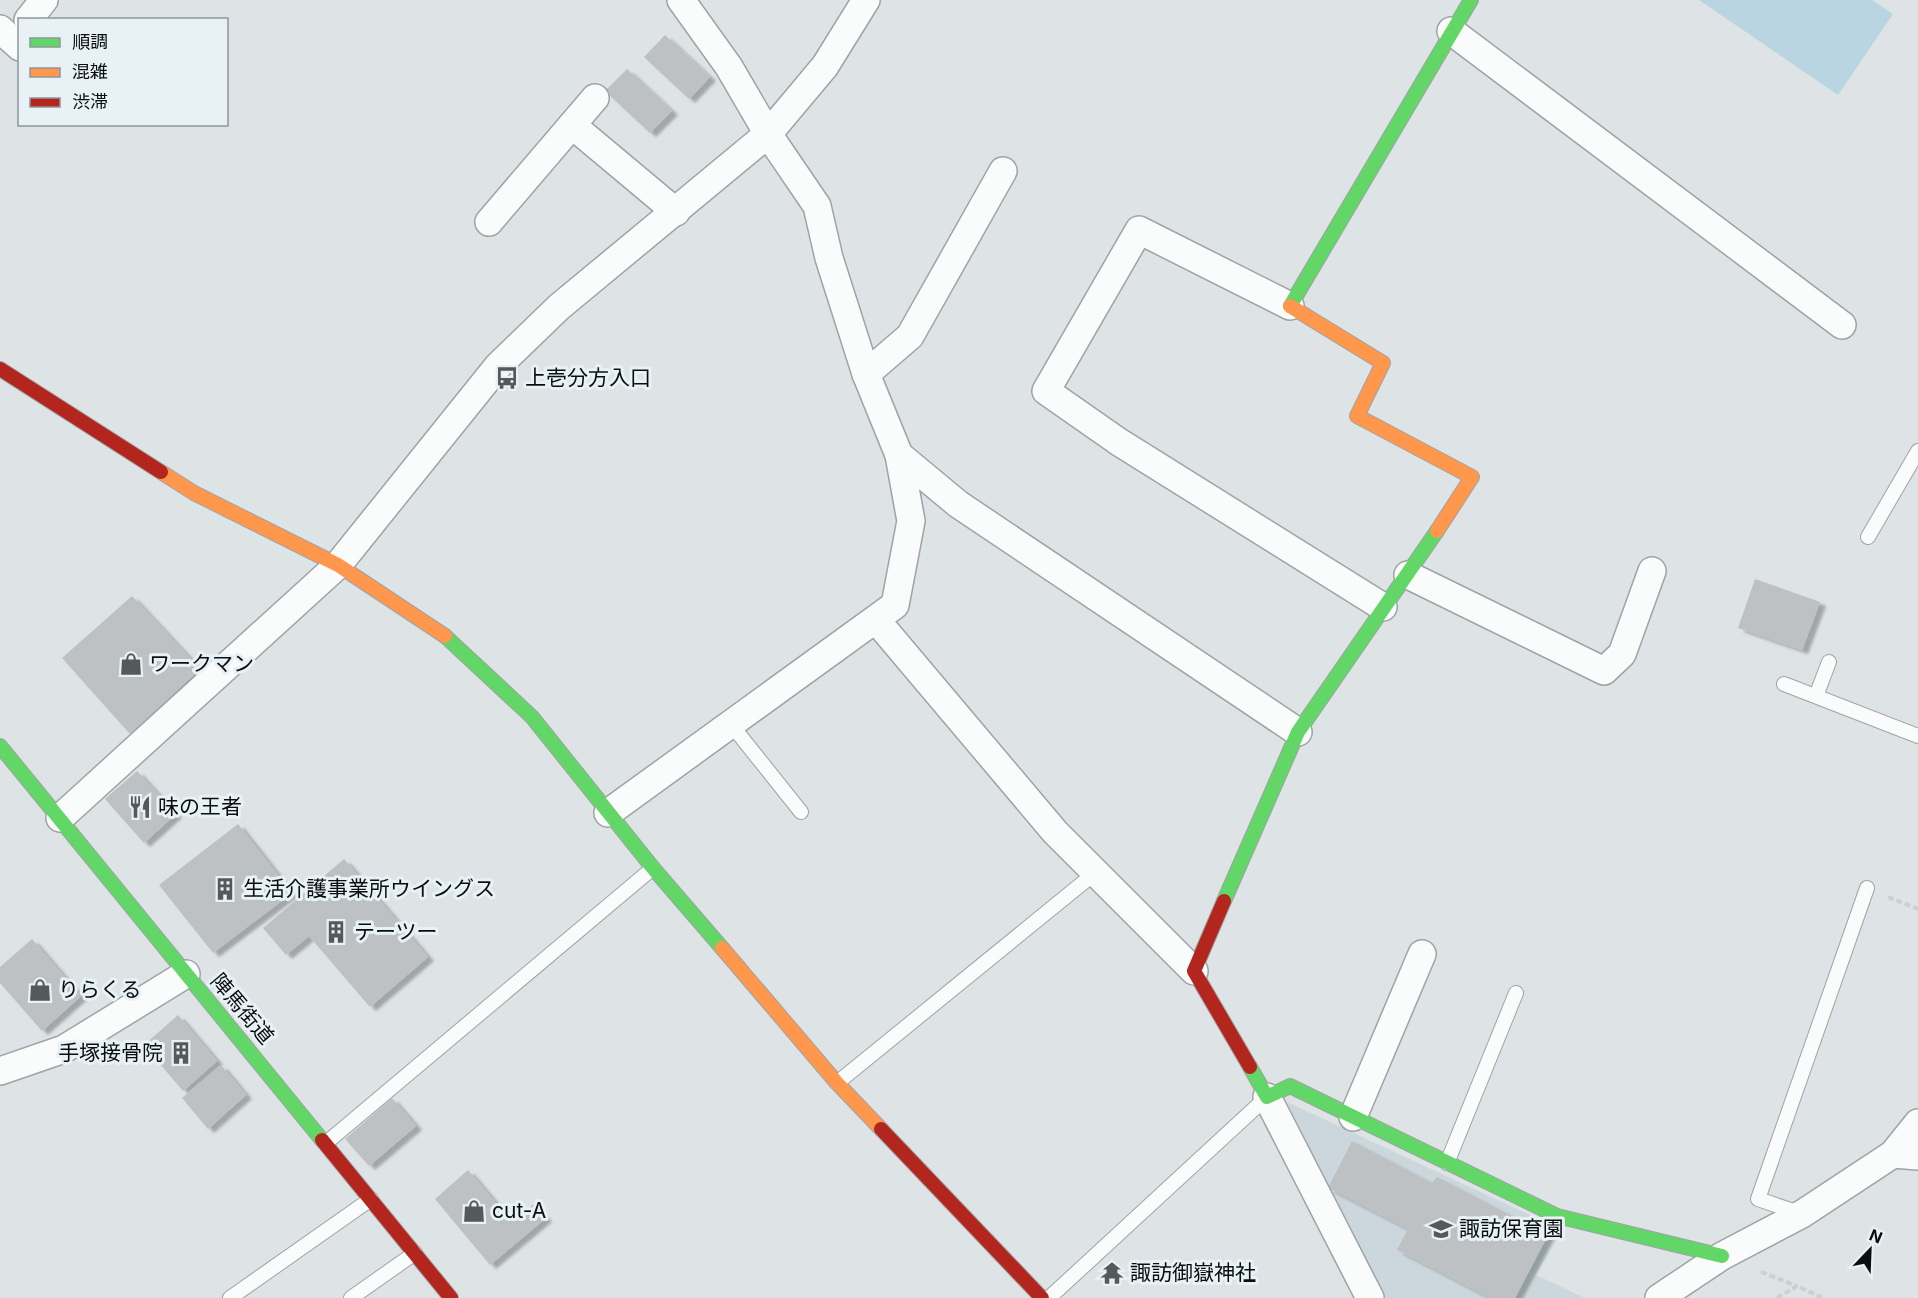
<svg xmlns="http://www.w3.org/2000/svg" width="1918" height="1298" font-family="Inter,'Noto Sans JP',sans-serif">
	<defs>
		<filter id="shadow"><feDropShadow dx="6" dy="4" stdDeviation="1.5" flood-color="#0004"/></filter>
	</defs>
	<rect width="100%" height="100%" fill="#dee3e6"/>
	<!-- built -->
	<polygon fill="#cbd7dc" points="1287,1102 1562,1230 1536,1275 1585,1298 1381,1298"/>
	<!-- green -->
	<polygon fill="#b9d5e2" points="1699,0 1872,0 1893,14 1838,95"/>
	<!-- building -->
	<g fill="#bdc1c3" filter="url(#shadow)">
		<polygon points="665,35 710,77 689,99 644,57"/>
		<polygon points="627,69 672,111 650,133 605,91"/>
		<polygon points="1755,579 1820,602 1802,650 1738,628"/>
		<polygon points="132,596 200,669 130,734 62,658"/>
		<polygon points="137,771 176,814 144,843 105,799"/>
		<polygon points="238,824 292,893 213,953 159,885"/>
		<polygon points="344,859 428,957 370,1007 309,936 286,955 263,928"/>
		<polygon points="32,939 81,996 42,1031 0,983 0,967"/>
		<polygon points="178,1015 217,1061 183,1091 144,1045"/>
		<polygon points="221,1065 246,1095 208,1129 182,1098"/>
		<polygon points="392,1098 416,1126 369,1166 345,1139"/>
		<polygon points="1352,1141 1432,1183 1437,1177 1548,1235 1515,1298 1490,1298 1397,1250 1408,1229 1328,1188"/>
		<polygon points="468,1170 512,1222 534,1204 546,1218 490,1265 435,1199"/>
	</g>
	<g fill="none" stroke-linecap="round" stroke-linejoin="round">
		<!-- lane casing -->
		<g stroke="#9fa3a5" stroke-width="16">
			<g id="lane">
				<polyline points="1868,537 1918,451"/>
				<polyline points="1784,684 1918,736"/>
				<polyline points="1816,696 1829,662"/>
				<polyline points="730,723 801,812"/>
				<polyline points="837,1083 1095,873"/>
				<polyline points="326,1143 653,868"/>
				<polyline points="1447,1163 1516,993"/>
				<polyline points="1802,1214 1758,1199 1867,888"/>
				<polyline points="230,1298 371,1199"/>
				<polyline points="351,1298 415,1253"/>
				<polyline points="1049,1298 1267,1097"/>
			</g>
		</g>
		<!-- street casing -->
		<g stroke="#9fa3a5" stroke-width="30">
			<g id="street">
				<polyline points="681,0 729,67 768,134 817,206 829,258 866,374 899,455 958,504 1298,732"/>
				<polyline points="28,20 44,0"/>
				<polyline points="0,29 20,47"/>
				<polyline points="1451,31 1842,325"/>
				<polyline points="572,125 676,212"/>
				<polyline points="489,222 595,98"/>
				<polyline points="1290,306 1139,230 1046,391 1119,442 1383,607"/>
				<polyline points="866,374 910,336 1003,171"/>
				<polyline points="1408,575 1604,671 1622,654 1652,571"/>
				<polyline points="877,621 1055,832 1194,971"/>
				<polyline points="608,813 895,605 911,521 899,455"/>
				<polyline points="60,818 338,565 498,366 559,307 768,134 825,66 866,0"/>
				<polyline points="0,1071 64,1049 186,974"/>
				<polyline points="1267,1097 1370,1298"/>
				<polyline points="1353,1117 1422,954"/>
				<polyline points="1893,1154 1918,1123"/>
				<polyline points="1659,1298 1722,1256 1802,1214 1893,1154 1918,1156"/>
			</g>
		</g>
		<!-- fast casing -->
		<g stroke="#9fa3a5" stroke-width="16">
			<g id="fast">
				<polyline points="1290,306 1471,0"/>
				<polyline points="445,636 532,717 653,868 722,948"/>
				<polyline points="0,746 322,1140"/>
				<polyline points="1224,901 1298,732 1437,531"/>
				<polyline points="1250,1067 1267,1097 1290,1086 1557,1216 1722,1256"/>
			</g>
		</g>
		<!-- slow casing -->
		<g stroke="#9fa3a5" stroke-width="16">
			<g id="slow">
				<polyline points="1290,306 1383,363 1357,416 1472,477 1437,531"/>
				<polyline points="161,472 194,493 338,565 445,636"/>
				<polyline points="722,948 837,1083 881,1129"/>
			</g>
		</g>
		<!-- jam casing -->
		<g stroke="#9fa3a5" stroke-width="16">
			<g id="jam">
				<polyline points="0,369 161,472"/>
				<polyline points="1224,901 1194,971 1250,1067"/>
				<polyline points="881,1129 1042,1298"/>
				<polyline points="322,1140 451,1298"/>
			</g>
		</g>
		<!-- path -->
		<g stroke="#cecfd1" stroke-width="4" stroke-dasharray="6 3" stroke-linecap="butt">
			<polyline points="1888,897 1918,909"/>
			<polyline points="1761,1272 1797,1286"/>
			<polyline points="1777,1298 1797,1286 1823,1298"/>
		</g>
		<!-- lane -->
		<use href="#lane" stroke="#fafbfb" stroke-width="14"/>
		<!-- street -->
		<use href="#street" stroke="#fafbfb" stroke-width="27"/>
		<!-- fast -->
		<use href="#fast" stroke="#63d668" stroke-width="14"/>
		<!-- slow -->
		<use href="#slow" stroke="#ff974d" stroke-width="14"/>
		<!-- jam -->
		<use href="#jam" stroke="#b3261e" stroke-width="14"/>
	</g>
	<!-- icons -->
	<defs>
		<g id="bus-bare" transform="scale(1.8)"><path d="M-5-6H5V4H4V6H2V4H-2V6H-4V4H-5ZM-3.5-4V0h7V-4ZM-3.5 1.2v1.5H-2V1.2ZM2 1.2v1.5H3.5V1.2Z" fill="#54595a" stroke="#e8f2f6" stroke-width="2.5" paint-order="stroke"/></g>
		<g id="shop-bare" transform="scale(1.8)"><path d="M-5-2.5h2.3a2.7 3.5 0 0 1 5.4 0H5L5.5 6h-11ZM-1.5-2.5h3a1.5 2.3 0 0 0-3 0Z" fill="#54595a" stroke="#e8f2f6" stroke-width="2.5" paint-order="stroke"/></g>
		<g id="restaurant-bare" transform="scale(1.8)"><path d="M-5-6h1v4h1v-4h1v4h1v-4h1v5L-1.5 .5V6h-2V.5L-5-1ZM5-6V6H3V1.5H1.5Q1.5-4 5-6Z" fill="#54595a" stroke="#e8f2f6" stroke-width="2.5" paint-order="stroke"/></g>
		<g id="building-bare" transform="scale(1.8)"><path d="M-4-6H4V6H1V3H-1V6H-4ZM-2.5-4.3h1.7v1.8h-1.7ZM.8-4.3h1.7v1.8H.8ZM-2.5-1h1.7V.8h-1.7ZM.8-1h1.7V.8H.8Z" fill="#54595a" stroke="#e8f2f6" stroke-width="2.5" paint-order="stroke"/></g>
		<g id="school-bare" transform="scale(1.8)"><path d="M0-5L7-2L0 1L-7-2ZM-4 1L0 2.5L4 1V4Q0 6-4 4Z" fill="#54595a" stroke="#e8f2f6" stroke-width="2.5" paint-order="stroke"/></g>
		<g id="temple-bare" transform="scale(1.8)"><path d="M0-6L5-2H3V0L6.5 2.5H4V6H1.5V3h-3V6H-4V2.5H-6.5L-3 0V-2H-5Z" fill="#54595a" stroke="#e8f2f6" stroke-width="2.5" paint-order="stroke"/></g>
	</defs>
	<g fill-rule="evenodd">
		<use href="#bus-bare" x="507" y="378"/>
		<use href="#shop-bare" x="131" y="664"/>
		<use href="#restaurant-bare" x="140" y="807"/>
		<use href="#building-bare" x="225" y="889"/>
		<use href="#building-bare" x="336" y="932"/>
		<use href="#shop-bare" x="40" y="990"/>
		<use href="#building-bare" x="181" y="1053"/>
		<use href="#shop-bare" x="474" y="1211"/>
		<use href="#school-bare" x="1441" y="1229"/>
		<use href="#temple-bare" x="1112" y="1273"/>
	</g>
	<g text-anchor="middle" stroke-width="6" stroke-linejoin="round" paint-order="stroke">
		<!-- poi labels -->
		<g font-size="21" fill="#0a0e0f" stroke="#e8f2f6" text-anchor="start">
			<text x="525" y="385">上壱分方入口</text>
			<text x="149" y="671">ワークマン</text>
			<text x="158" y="814">味の王者</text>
			<text x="243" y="896">生活介護事業所ウイングス</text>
			<text x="354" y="939">テーツー</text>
			<text x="58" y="997">りらくる</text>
			<text x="163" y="1060" text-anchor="end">手塚接骨院</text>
			<text x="492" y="1218">cut-A</text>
			<text x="1459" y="1236">諏訪保育園</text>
			<text x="1130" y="1280">諏訪御嶽神社</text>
		</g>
		<!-- street labels -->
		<g font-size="21" fill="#0a0e0f" stroke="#e8f2f6">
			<text transform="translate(242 1009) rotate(50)" y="7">陣馬街道</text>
		</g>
	</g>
	<!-- legend -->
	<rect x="18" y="18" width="210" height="108" fill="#e8f2f6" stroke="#8f979a" stroke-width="1.5"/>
	<rect x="30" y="38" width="30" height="9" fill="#63d668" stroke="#8f979a" stroke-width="1.5"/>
	<text x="72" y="48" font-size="18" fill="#0a0e0f">順調</text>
	<rect x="30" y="68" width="30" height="9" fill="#ff974d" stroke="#8f979a" stroke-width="1.5"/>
	<text x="72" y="78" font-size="18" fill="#0a0e0f">混雑</text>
	<rect x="30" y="98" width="30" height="9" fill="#b3261e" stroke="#8f979a" stroke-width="1.5"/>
	<text x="72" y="108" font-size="18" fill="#0a0e0f">渋滞</text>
	<!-- north arrow -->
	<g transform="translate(1870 1250) rotate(23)" stroke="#e8f2f6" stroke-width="4.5" paint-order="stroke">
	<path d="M0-4.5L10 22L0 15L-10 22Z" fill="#0a0e0f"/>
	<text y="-9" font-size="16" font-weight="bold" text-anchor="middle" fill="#0a0e0f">N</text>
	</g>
</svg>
